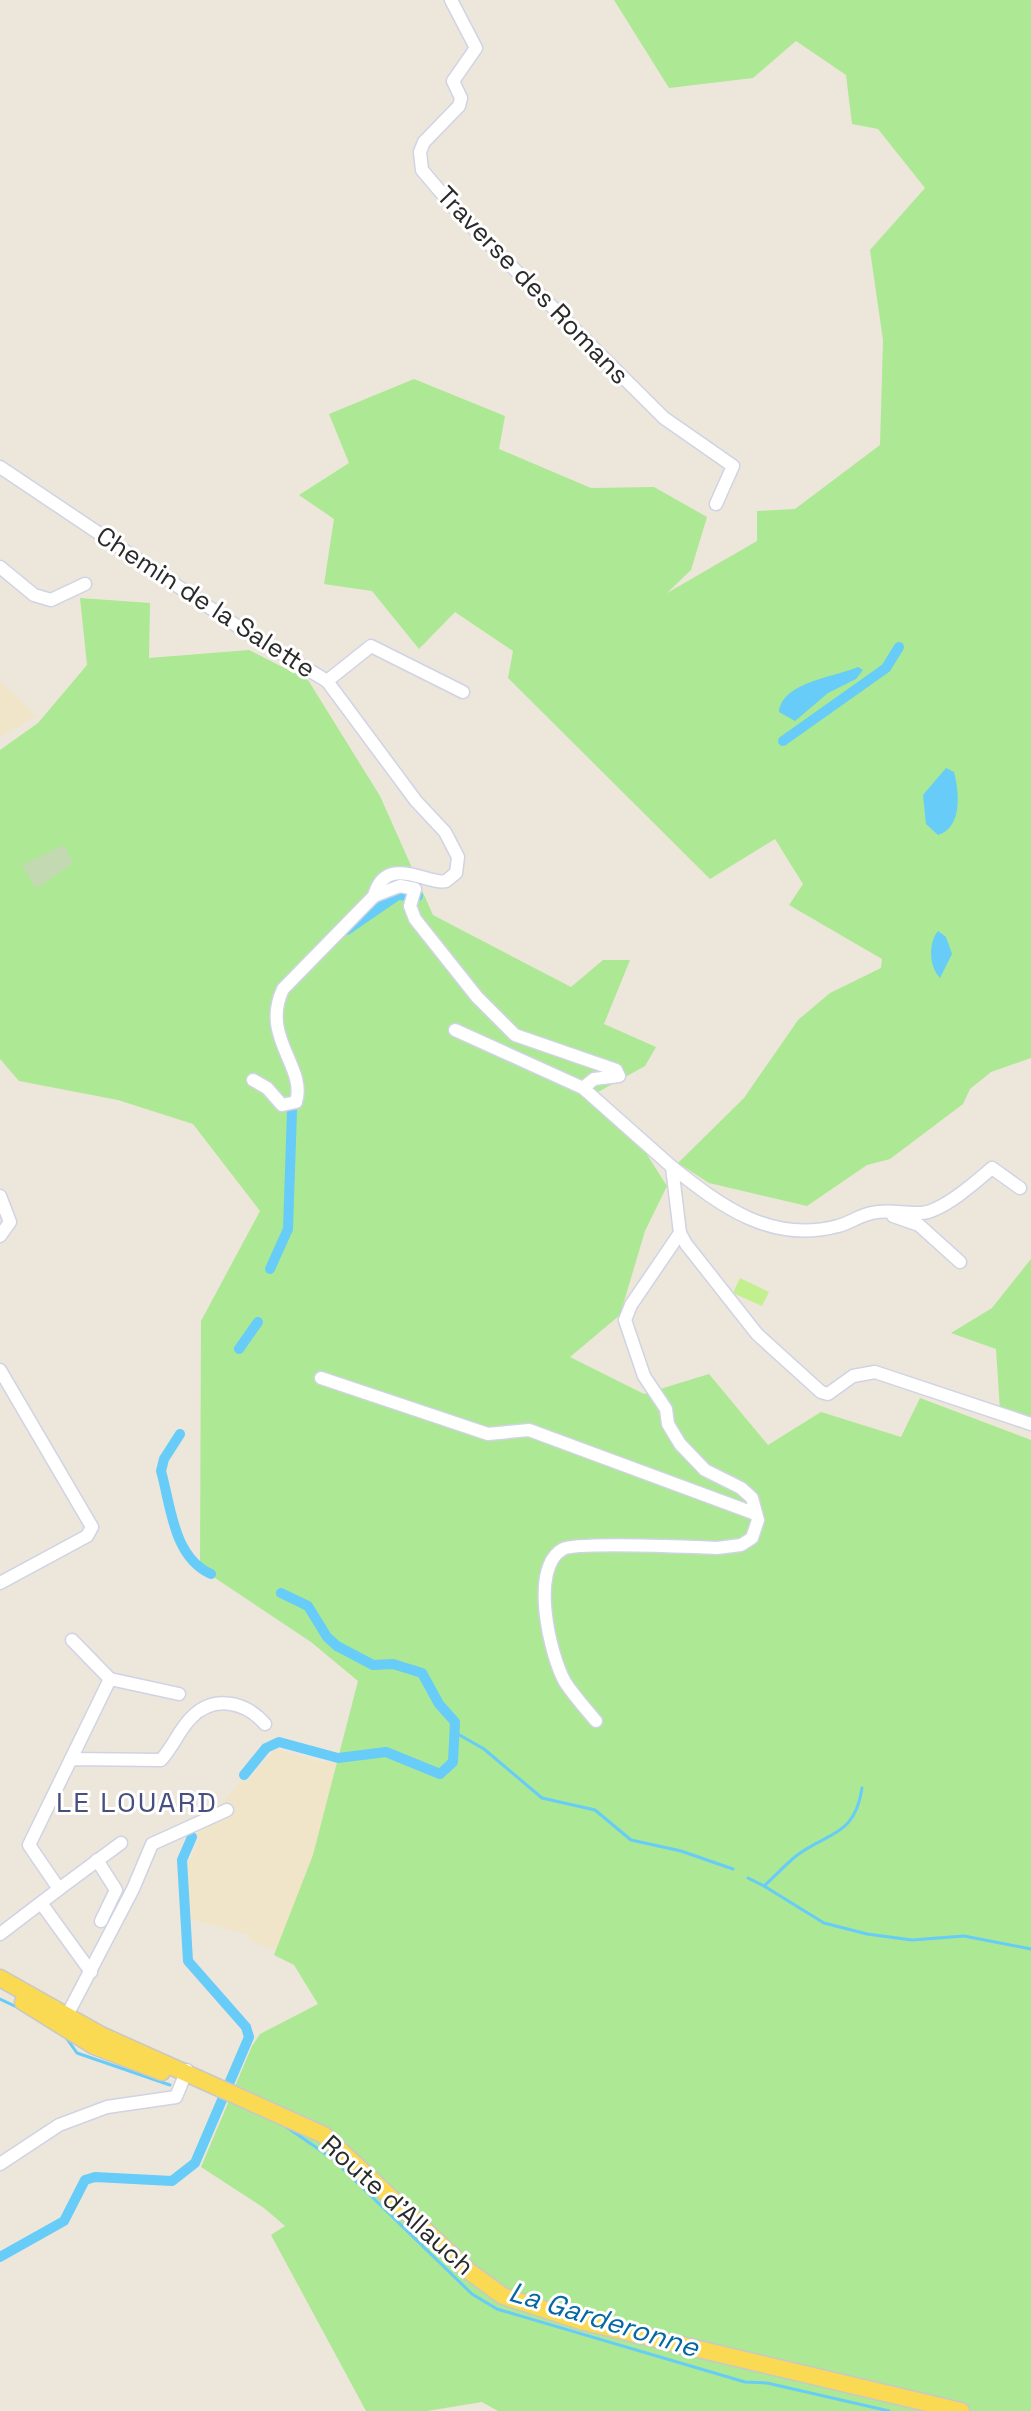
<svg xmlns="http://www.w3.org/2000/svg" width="1031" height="2411" font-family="'Space Grotesk',sans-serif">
	<rect width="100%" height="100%" fill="#ede6db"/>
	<!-- education -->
	<g fill="#f0e5c9">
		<polygon points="0,681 37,716 0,737"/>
		<polygon points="275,1749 320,1762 352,1762 290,1956 251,1941 247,1934 190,1919 185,1861 191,1858 199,1839 196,1835 243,1778 248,1781"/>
	</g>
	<!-- green -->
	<g fill="#ade894">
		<polygon points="614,0 1031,0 1031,1058 991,1072 970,1089 963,1104 890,1159 867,1165 807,1206 709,1183 678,1163 744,1098 798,1020 830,993 881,968 882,959 789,905 803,884 775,839 710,879 508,678 513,651 455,612 419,649 372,591 324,584 334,519 299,495 349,463 329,414 414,379 505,416 499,449 591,488 654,487 707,517 691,570 667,593 757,541 757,511 795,509 880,445 883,340 870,250 925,188 878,129 852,124 846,75 796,41 753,78 669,88"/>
		<polygon points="80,598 150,603 149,658 249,650 308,680 380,796 433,915 571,987 603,960 630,960 604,1024 656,1047 645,1066 598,1092 635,1136 667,1186 645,1231 620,1315 570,1357 644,1394 709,1374 768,1445 821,1412 901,1437 920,1398 1031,1440 1031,2411 498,2411 482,2402 427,2411 366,2411 271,2235 285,2226 264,2208 201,2167 252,2046 260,2034 318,2004 294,1965 274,1955 313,1855 358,1681 311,1642 200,1568 201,1321 260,1211 193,1124 118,1100 19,1081 0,1059 0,750 38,723 87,665"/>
		<polygon points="1031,1259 1031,1423 1000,1410 996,1349 951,1333 992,1308"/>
	</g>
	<!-- cemetery -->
	<polygon fill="#c3d9b1" points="64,845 73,863 36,889 22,865"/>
	<!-- pitch -->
	<polygon fill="#c3f08f" points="740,1278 769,1292 762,1306 733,1293"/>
	<!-- water -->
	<g fill="#67ccf7">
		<path d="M858 667 863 670 856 679 828 693 795 721 779 712C782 682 835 677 858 667Z"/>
		<path d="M946 768 954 772C959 792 963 827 938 835L926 824 923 795Z"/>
		<path d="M938 931 946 937 952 954 940 978C929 967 928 943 938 931Z"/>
	</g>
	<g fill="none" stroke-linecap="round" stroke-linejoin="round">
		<!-- stream -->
		<g stroke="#67ccf7" stroke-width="3">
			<polyline points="456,1733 484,1749 542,1798 595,1810 631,1840 681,1851 733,1869"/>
			<path d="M748 1878 764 1886C774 1877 785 1865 796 1856 827 1832 855 1837 862 1788"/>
			<polyline points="764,1886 824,1923 867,1934 912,1940 964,1936 1031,1949"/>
			<polyline points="0,1999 21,2009"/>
			<polyline points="62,2032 77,2053 170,2085"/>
			<polyline points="285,2126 333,2159 472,2294 497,2309 745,2382 767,2383 889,2411"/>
		</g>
		<!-- canal -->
		<g stroke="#67ccf7" stroke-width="10">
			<polyline points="783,741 886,668 899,647"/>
			<polyline points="347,930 398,895 418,896"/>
			<polyline points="270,1269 288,1229 292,1111"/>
			<polyline points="239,1349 258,1322"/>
			<path d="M180 1434 164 1459 161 1471C171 1506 173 1557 211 1574"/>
			<polyline points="244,1775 266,1748 279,1742 338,1758 386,1752 440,1774 453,1762 455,1722 439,1704 422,1673 393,1664 373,1665 337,1646 327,1637 308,1606 281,1593"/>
			<polyline points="0,2257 64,2221 85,2180 95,2177 172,2181 195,2163 249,2037 246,2027 188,1961 182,1860 192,1837"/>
		</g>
		<!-- minor casing -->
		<g stroke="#d0d3e4" stroke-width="15">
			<g id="minor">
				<polyline points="451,0 476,48 453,81 461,98 459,106 424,142 420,152 422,170 461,216 664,418 733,466 716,504"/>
				<path d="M0 467 243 630 327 681 416 801 445 832 458 857 456 873C455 874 447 880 446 881 429 886 386 852 374 896L400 886 415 889 410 906 415 919 477 997 515 1035 616 1070 619 1076 594 1079 583 1088 672 1167 680 1233 686 1244 757 1334 821 1392 828 1394 853 1376 875 1372 1031 1424"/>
				<polyline points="0,567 34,595 51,600 85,584"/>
				<polyline points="327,681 371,646 463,692"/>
				<polyline points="455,1030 583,1088"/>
				<path d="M253 1080 267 1088 282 1105 296 1102C307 1067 260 1037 283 989L374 896"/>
				<path d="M672 1167C721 1206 771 1244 838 1226 850 1223 860 1215 872 1213 889 1209 904 1214 921 1213 942 1212 976 1182 992 1168L1020 1188"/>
				<polyline points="0,1196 10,1222 0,1236"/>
				<polyline points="893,1216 919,1225 960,1262"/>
				<polyline points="0,1370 92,1527 87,1536 0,1583"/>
				<polyline points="321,1378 488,1434 529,1430 756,1514"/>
				<polyline points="72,1640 110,1679"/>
				<path d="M596 1721C586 1709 574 1696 565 1682 550 1655 529 1568 563 1549 576 1542 694 1547 717 1548L741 1545 752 1538 758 1520 752 1498 741 1488 705 1470 680 1444 668 1424 666 1409 644 1376 625 1320 631 1305 680 1233"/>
				<polyline points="71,1759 110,1679 179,1694"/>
				<polyline points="97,1860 116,1890 101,1921"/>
				<polyline points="59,1889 121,1843"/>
				<polyline points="41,1903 91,1972"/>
				<path d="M0 1934 59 1889 29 1845 71 1759 161 1760C173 1747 179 1730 191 1718 214 1694 246 1702 265 1724"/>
				<polyline points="64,2021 133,1889 152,1844 227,1810"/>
				<polyline points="0,2164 59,2125 107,2107 176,2097 187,2070"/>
			</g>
		</g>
		<!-- major casing -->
		<g stroke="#c8c8c8" stroke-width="19">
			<g id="major">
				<polyline points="0,1978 101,2035 324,2135 470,2272 503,2296 580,2321 961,2411"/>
				<polyline points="23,2002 94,2046 162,2072"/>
			</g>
		</g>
		<!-- minor -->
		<use href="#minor" stroke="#fff" stroke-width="12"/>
		<!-- major -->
		<use href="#major" stroke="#fad953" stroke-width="16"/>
	</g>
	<g text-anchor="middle" stroke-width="6" stroke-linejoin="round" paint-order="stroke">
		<!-- street labels -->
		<g font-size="26" fill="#2a2a2a" stroke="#fff">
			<text transform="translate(533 285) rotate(46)" y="9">Traverse des Romans</text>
			<text transform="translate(206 602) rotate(33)" y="9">Chemin de la Salette</text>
			<text transform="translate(398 2205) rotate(42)" y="9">Route d'Allauch</text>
		</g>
		<!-- neighbourhood labels -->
		<g font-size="28" letter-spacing="2" fill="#474f7e" stroke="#fff">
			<text x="137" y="1812">LE LOUARD</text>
		</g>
		<!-- water labels -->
		<g font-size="28" font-style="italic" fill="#0468a5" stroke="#fff">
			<text transform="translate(604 2319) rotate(17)" y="10">La Garderonne</text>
		</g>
	</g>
</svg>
